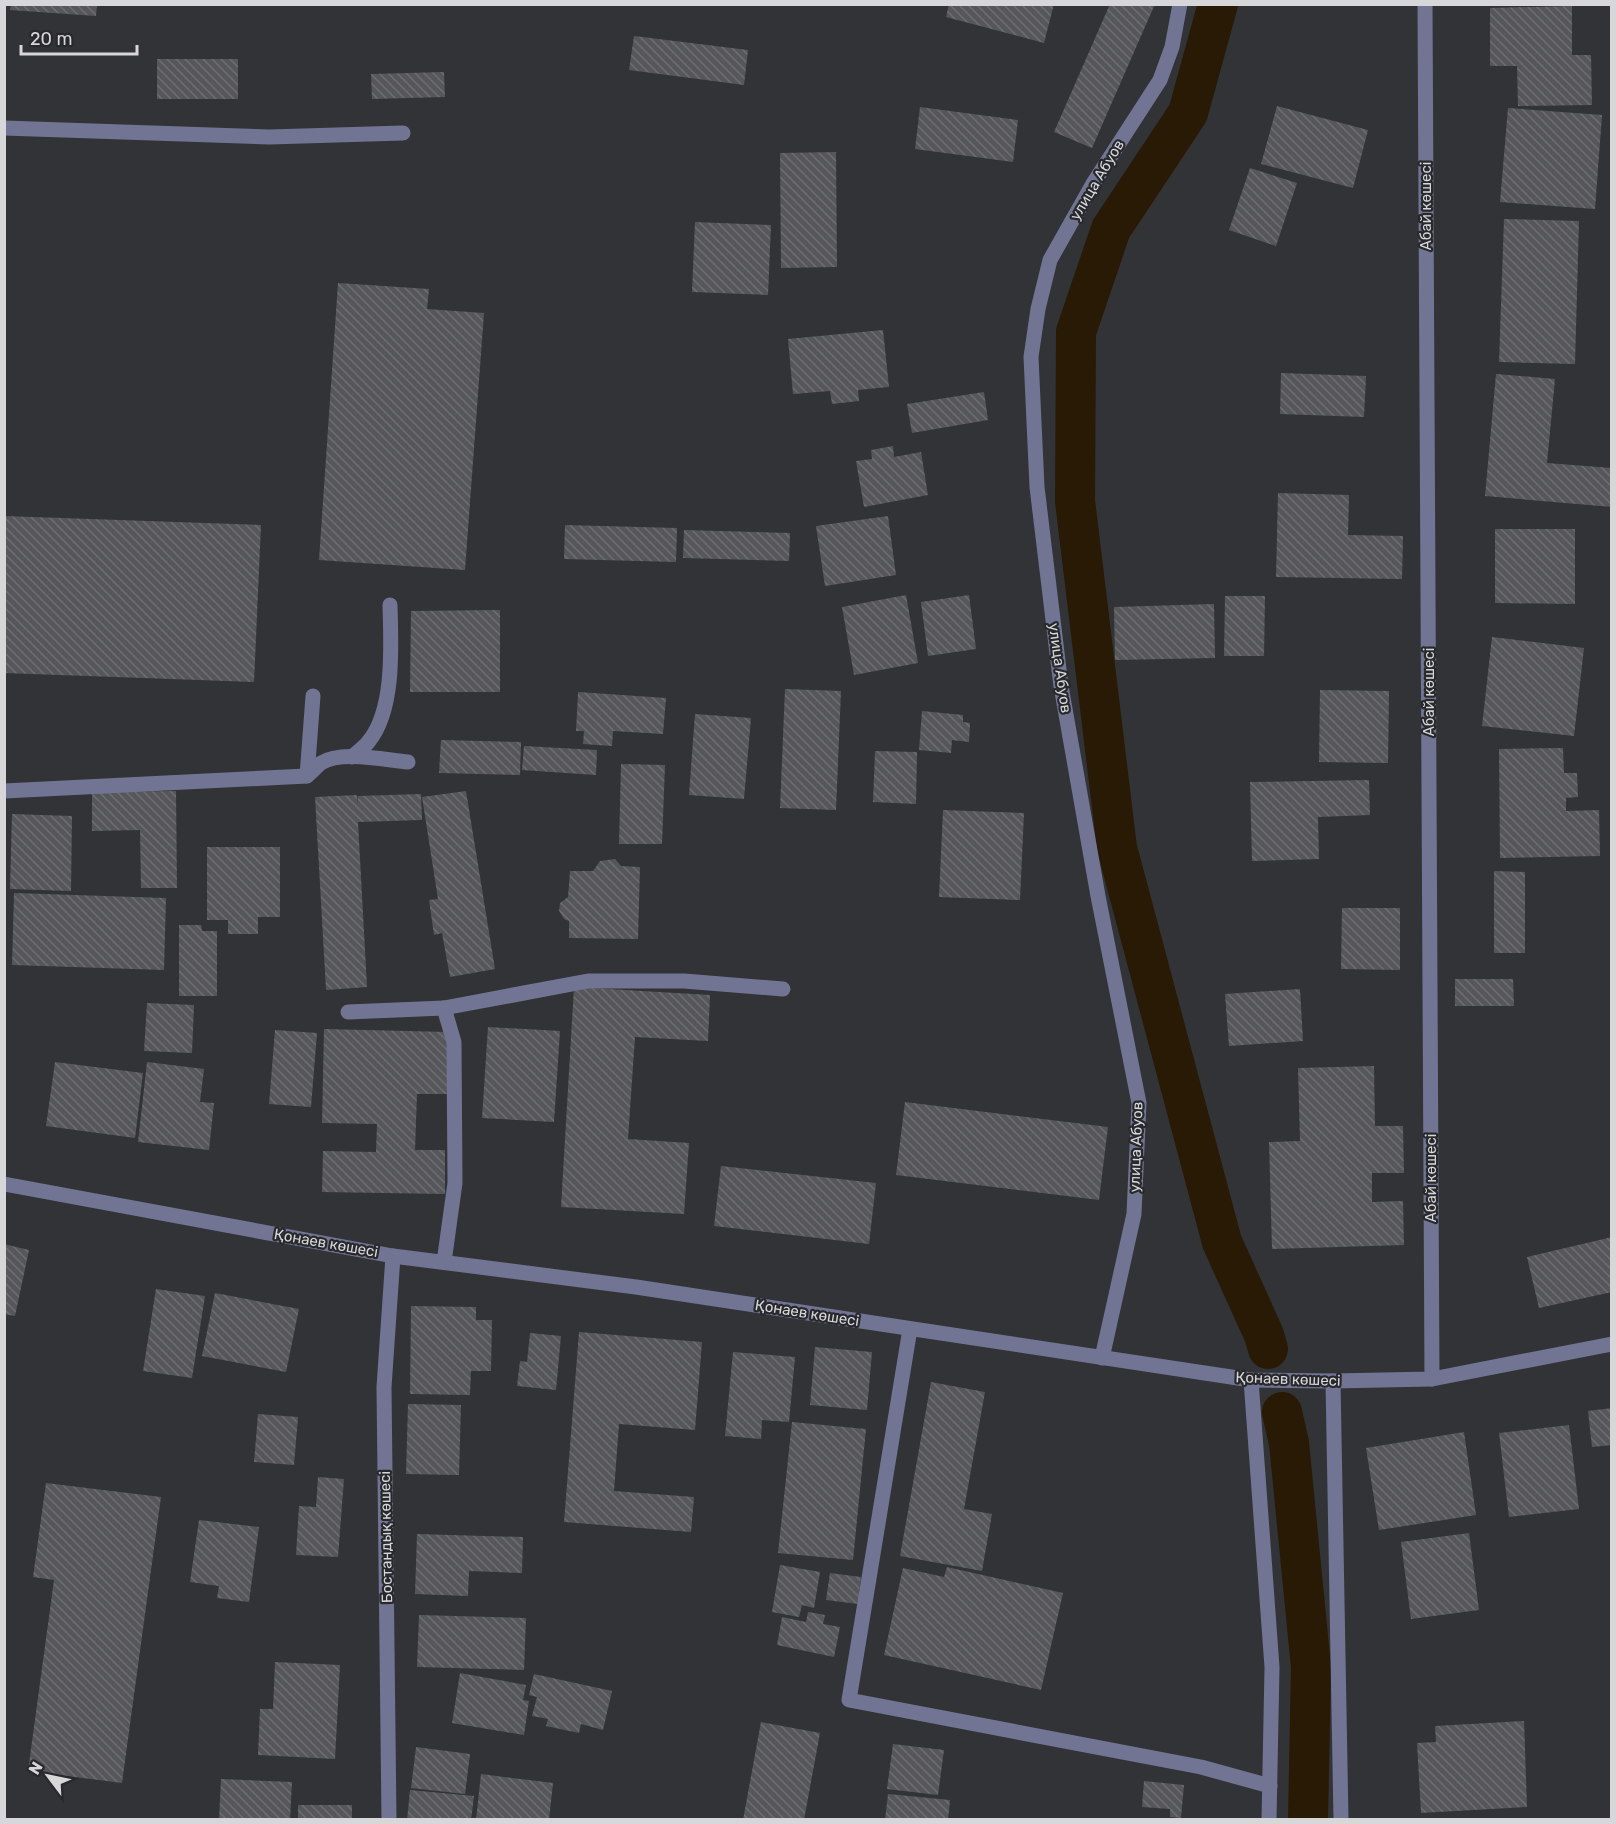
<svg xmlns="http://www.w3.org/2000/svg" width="1616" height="1824" font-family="Rubik,sans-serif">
	<defs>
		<pattern id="building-back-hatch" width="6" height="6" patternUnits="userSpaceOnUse" patternTransform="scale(1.5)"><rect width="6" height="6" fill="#56575b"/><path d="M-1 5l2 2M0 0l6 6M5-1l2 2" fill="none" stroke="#6e6e72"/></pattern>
	</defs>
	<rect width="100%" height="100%" fill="#323337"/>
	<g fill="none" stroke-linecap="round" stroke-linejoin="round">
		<!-- canal -->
		<g stroke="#281a04" stroke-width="40">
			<polyline points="1218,4 1188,113 1111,229 1076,332 1075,501 1117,848 1222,1242 1264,1335 1268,1349"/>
			<polyline points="1282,1412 1289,1443 1311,1667 1308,1820"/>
		</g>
	</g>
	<!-- building -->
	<g fill="url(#building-back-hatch)">
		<polygon points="11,4 97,4 96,16 10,10"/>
		<polygon points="949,4 1054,4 1044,43 946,17"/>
		<polygon points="1110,4 1155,4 1092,148 1054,132"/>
		<polygon points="1572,6 1572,55 1591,55 1592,105 1518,106 1517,66 1490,66 1490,8"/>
		<polygon points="634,36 748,50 744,85 629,70"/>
		<rect x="157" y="59" width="81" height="40"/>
		<polygon points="444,72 445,97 372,99 371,74"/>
		<polygon points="1277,106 1368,130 1353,188 1261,164"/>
		<polygon points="920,107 1018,120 1013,162 915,149"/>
		<polygon points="1508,108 1602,115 1595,209 1500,202"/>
		<polygon points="836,152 837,267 781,268 780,153"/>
		<polygon points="1250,168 1297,183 1276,246 1229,230"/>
		<polygon points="1504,219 1579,221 1575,364 1499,362"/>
		<polygon points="695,222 771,225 768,295 692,292"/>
		<polygon points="338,283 429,289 427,309 484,313 465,570 319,560"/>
		<polygon points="883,330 889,387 858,390 859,401 832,404 830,391 793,394 788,339"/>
		<polygon points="1281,373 1366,376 1364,417 1280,414"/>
		<polygon points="1496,374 1555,379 1547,463 1612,468 1612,507 1485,496"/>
		<polygon points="984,392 988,420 912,433 907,404"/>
		<polygon points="893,446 894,457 921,452 928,495 864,507 856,461 872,459 871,450"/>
		<polygon points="1278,493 1349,495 1348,535 1403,536 1402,579 1276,577"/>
		<polygon points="4,516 261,525 254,682 4,673"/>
		<polygon points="888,516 896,575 825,586 816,526"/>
		<polygon points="565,525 677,528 676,562 564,559"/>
		<polygon points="1495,529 1575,529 1575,604 1495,603"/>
		<polygon points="684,530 790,533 789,561 683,558"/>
		<polygon points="906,595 918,663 854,675 842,607"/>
		<polygon points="969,595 976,649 928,656 921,602"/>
		<polygon points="1225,596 1265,596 1264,656 1224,656"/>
		<polygon points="1214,604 1215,658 1115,660 1114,607"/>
		<polygon points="500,610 500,692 410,692 411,611"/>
		<polygon points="1492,637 1584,648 1574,736 1482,726"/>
		<polygon points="785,689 841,691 836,810 780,808"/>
		<polygon points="1320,690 1389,691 1388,763 1319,762"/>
		<polygon points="578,692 666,698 663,734 613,731 612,746 583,744 584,731 576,731"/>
		<polygon points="922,711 963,715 963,722 970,723 969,742 952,740 951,753 919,750"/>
		<polygon points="695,714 751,718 744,799 689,795"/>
		<polygon points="441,740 521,742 520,775 439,773"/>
		<polygon points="524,746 597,750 596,775 522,770"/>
		<polygon points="1563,748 1564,773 1577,773 1578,797 1566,798 1566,811 1599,810 1600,856 1500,858 1499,749"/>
		<polygon points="875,751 917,752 916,804 873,802"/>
		<polygon points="621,764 665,765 662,844 619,844"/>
		<polygon points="1369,780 1370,815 1318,817 1319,859 1252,861 1250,782"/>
		<polygon points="176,791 177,888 141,888 140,830 92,831 92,792"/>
		<polygon points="466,791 495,969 450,977 442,933 434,935 429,900 438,899 422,797"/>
		<polygon points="421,794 422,820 358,822 367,987 326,990 315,797 357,795 358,805 358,796"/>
		<polygon points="943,810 1024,813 1020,900 939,897"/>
		<polygon points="12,814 72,816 71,891 10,889"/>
		<polygon points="207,847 280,847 280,917 258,917 258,934 228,934 228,920 207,920"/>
		<polygon points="615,859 621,866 640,867 638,939 569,938 569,921 564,919 559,911 560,903 568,897 570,871 593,871 600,861"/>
		<polygon points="1494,871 1525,872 1525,953 1494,953"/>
		<polygon points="14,893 166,898 164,970 12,965"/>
		<polygon points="1342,908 1400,908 1400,970 1341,969"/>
		<polygon points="179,925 201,925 202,931 217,931 217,996 179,996"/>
		<polygon points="1455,979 1513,979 1514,1006 1455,1006"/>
		<polygon points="574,987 710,995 708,1041 635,1037 628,1139 689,1143 684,1214 561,1207"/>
		<polygon points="1300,989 1303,1041 1229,1046 1225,994"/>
		<polygon points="147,1003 194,1005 192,1053 144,1051"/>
		<polygon points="488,1027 560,1031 554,1122 482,1118"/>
		<polygon points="324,1029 448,1032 447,1094 417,1094 415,1150 445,1150 445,1194 322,1192 323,1151 376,1152 377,1124 322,1123"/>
		<polygon points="275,1030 317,1033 311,1107 269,1104"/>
		<polygon points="55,1062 143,1073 135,1138 46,1126"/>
		<polygon points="147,1062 204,1069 200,1102 214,1103 209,1150 138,1142"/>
		<polygon points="1374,1066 1375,1126 1403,1126 1404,1173 1372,1173 1372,1202 1403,1201 1404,1245 1272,1249 1269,1142 1300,1141 1298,1068"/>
		<polygon points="905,1102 1108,1127 1099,1200 896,1175"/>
		<polygon points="721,1166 876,1183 869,1244 714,1226"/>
		<polygon points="1612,1237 1612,1292 1539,1308 1527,1257"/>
		<polygon points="4,1244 29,1250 15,1316 4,1314"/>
		<polygon points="156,1289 205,1296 192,1378 143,1371"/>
		<polygon points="215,1293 299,1309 286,1372 202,1356"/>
		<polygon points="411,1306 476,1307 476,1320 492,1320 491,1371 471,1371 470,1395 410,1394"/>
		<polygon points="579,1332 702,1342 695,1430 619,1424 614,1491 694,1497 691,1532 564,1522"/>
		<polygon points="530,1333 561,1336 556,1390 517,1386 520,1361 527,1362"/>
		<polygon points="815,1347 872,1352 867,1410 810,1405"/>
		<polygon points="733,1352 795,1357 789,1422 762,1420 761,1439 725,1436"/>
		<polygon points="931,1382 985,1392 964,1509 992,1514 982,1571 900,1556"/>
		<polygon points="408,1404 461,1405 459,1475 406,1474"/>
		<polygon points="1612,1408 1612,1445 1592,1447 1588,1411"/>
		<polygon points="258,1414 298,1417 294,1465 254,1462"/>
		<polygon points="792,1422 866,1429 853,1560 778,1553"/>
		<polygon points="1569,1425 1579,1509 1509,1517 1499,1433"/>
		<polygon points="1464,1432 1476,1515 1379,1530 1366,1448"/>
		<polygon points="318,1477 344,1479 338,1557 296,1555 299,1506 316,1507"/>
		<polygon points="46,1483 161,1497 122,1783 28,1771 54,1580 33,1577"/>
		<polygon points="199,1520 259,1527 249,1602 217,1598 219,1586 190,1582"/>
		<polygon points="1469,1533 1479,1610 1411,1619 1401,1542"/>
		<polygon points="417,1534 523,1537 522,1573 469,1571 468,1596 415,1594"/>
		<polygon points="780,1565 820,1572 814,1608 802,1605 799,1617 772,1612"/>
		<polygon points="947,1567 1063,1593 1041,1690 884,1655 903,1568 944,1577"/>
		<polygon points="830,1573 861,1577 858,1604 826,1600"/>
		<polygon points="808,1612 825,1615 823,1624 840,1627 834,1657 777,1645 782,1617 806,1622"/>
		<polygon points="419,1615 526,1618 524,1670 417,1667"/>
		<polygon points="275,1662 340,1665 335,1759 258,1755 260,1709 273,1709"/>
		<polygon points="460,1673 526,1685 523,1700 529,1701 524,1735 452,1723"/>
		<polygon points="534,1674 612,1691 603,1730 581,1724 579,1733 546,1726 548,1719 532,1716 537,1697 529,1695"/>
		<polygon points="1524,1721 1527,1807 1421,1813 1417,1743 1436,1742 1435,1726"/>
		<polygon points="761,1722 820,1733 804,1820 743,1820"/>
		<polygon points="893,1744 944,1750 938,1795 887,1789"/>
		<polygon points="416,1747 470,1754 465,1794 411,1788"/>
		<polygon points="481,1774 553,1783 549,1820 476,1820"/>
		<polygon points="221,1779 292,1782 290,1820 219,1820"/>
		<polygon points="1144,1781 1184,1785 1181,1818 1170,1817 1170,1809 1142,1807"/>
		<polygon points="410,1790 474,1796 471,1820 407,1820"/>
		<polygon points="888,1794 950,1800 948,1820 885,1820"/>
		<rect x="298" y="1805" width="54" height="15"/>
	</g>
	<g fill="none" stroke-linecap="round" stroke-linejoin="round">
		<!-- minor -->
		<g stroke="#717593" stroke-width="15">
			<polyline points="1425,4 1432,1379"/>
			<polyline points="4,128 269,137 403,133"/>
			<path d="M352 757C357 752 365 747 369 741 395 709 391 644 390 605"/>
			<polyline points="307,776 313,696"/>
			<path d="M4 791 307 776C312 772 316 767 321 763 341 750 385 760 408 762"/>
			<polyline points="348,1012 444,1008 588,981 684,981 783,989"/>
			<polyline points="4,1184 393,1256 636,1287 1251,1380 1333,1381 1432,1379 1612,1344"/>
			<polyline points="444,1262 455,1183 454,1042 444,1008"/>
			<polyline points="910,1329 849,1700 1201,1767 1270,1786"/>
			<polyline points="1102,1358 1134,1214 1139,1103 1098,896 1061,686 1037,487 1031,357 1038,309 1050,260 1094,182 1160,80 1172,47 1180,4"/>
			<polyline points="1251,1380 1272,1667 1269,1820"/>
			<polyline points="1333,1381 1341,1820"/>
			<polyline points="389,1820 384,1387 393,1256"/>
		</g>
	</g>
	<g text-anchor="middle" stroke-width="4.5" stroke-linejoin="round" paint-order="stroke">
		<!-- street labels -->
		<g font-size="15" fill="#d7d7da" stroke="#28292d">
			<text transform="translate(1097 180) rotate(-59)" y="5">улица Абуов</text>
			<text transform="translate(1426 206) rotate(-90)" y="5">Абай көшесі</text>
			<text transform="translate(1060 668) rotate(82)" y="5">улица Абуов</text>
			<text transform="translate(1429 692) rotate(-90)" y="5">Абай көшесі</text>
			<text transform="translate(1136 1147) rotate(-88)" y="5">улица Абуов</text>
			<text transform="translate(1431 1178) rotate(-90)" y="5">Абай көшесі</text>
			<text transform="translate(326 1243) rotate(10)" y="5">Қонаев көшесі</text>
			<text transform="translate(807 1313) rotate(9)" y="5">Қонаев көшесі</text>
			<text transform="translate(1288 1379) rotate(2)" y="5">Қонаев көшесі</text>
			<text transform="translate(386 1537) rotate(-91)" y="5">Бостандық көшесі</text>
		</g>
	</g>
	<!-- border -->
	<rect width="1616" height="1824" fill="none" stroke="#d7d7da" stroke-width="12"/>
	<!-- north arrow -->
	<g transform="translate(48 1776) rotate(302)" stroke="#28292d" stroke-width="4.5" paint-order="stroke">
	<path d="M0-4.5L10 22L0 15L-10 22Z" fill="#d7d7da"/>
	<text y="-9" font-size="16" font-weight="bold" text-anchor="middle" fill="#d7d7da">N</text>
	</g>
	<!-- scale -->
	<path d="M21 45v9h116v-9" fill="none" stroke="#d7d7da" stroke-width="3"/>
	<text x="30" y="45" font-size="18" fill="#d7d7da" stroke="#28292d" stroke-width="4.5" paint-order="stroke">20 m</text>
</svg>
